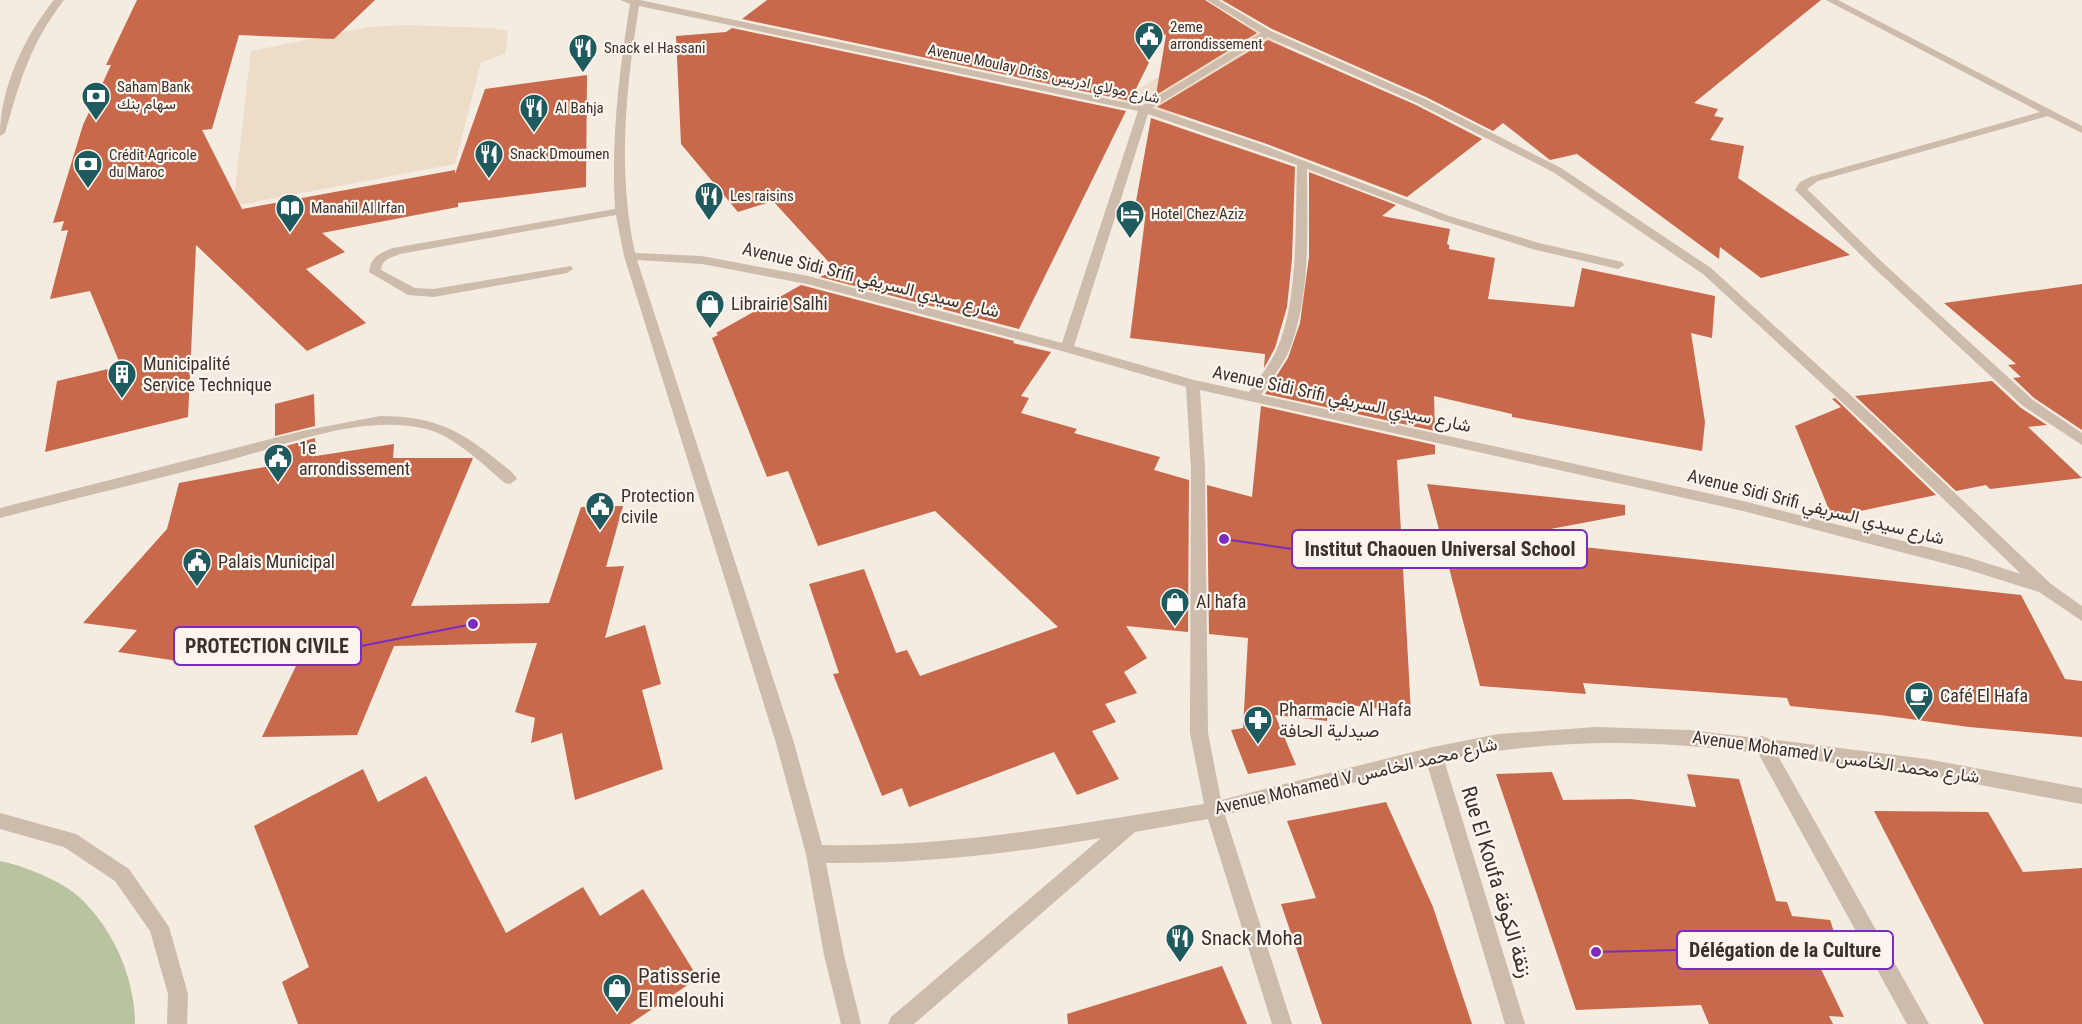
<svg xmlns="http://www.w3.org/2000/svg" width="2082" height="1024" font-family="'Roboto Condensed',Vazirmatn,sans-serif">
	<rect width="100%" height="100%" fill="#f4ebe1"/>
	<!-- green -->
	<path fill="#b8c4a0" d="M0 861C22 865 62 881 79 897 113 928 135 978 135 1024H0Z"/>
	<!-- plaza -->
	<g fill="#ecdcc8">
		<polygon points="1247,22 1288,45 1175,119 1116,103"/>
		<polygon points="404,25 490,28 508,31 505,54 481,62 455,164 233,206 251,51 368,27"/>
	</g>
	<!-- building -->
	<g fill="#c8694b">
		<polygon points="137,0 375,0 334,39 239,35 212,129 202,130 242,209 455,170 455,174 485,89 587,75 586,187 458,203 458,207 322,233 345,252 306,269 366,323 307,351 196,245 188,417 45,452 57,381 121,366 90,291 50,299 68,230 61,231 64,221 53,223 83,125 111,65 106,65"/>
		<polygon points="767,0 1205,0 1257,33 1156,95 1166,35 1163,34 1130,101 742,19"/>
		<polygon points="1222,0 1821,0 1694,103 1718,109 1714,116 1724,118 1710,140 1744,146 1738,178 1850,255 1761,278 1720,247 1719,259 1577,154 1550,160 1503,123 1493,131 1426,97 1272,29"/>
		<polygon points="732,28 1126,111 1019,329 820,277 836,270 773,201 738,212 681,144 676,36 726,32"/>
		<polygon points="1268,40 1416,105 1482,139 1407,197 1264,143 1157,107"/>
		<polygon points="1151,118 1295,167 1292,259 1287,307 1275,348 1264,368 1265,354 1130,338 1146,211 1130,235"/>
		<polygon points="1309,172 1396,205 1382,216 1450,229 1447,244 1449,245 1449,249 1495,258 1488,299 1574,307 1582,268 1715,296 1712,338 1691,333 1705,422 1702,451 1512,417 1512,414 1434,396 1435,431 1265,394 1288,358 1300,323 1309,257"/>
		<polygon points="2082,284 2082,430 2034,398 2013,378 2021,377 2008,365 2016,364 1944,303"/>
		<polygon points="801,285 1014,341 1013,343 1051,352 1021,396 1029,398 1021,413 1077,429 1074,433 1160,457 1154,470 1189,480 1188,632 1126,626 1147,658 1124,672 1137,693 1105,704 1116,722 1092,731 1119,779 1077,795 1054,752 909,807 902,788 882,796 833,674 839,673 809,584 864,569 896,653 907,650 920,676 1058,627 935,511 818,546 788,471 767,477 712,338 718,335 716,333"/>
		<polygon points="1992,381 2021,408 2047,425 2028,427 2082,478 1990,489 1986,485 1956,491 1855,396"/>
		<polygon points="314,394 315,426 275,436 275,404"/>
		<polygon points="1835,398 1869,431 1936,495 1832,517 1795,426 1841,407 1832,399"/>
		<polygon points="1261,406 1435,445 1435,454 1397,460 1411,713 1327,702 1327,721 1275,715 1296,765 1248,774 1231,730 1243,728 1248,638 1209,634 1207,485 1252,497"/>
		<polygon points="315,438 316,456 394,444 393,458 473,458 411,606 549,603 581,507 623,506 606,567 624,566 605,638 645,625 661,684 642,690 663,769 575,800 562,733 531,743 535,718 515,712 537,643 394,646 357,735 262,737 304,649 212,636 191,663 118,652 137,630 83,623 167,529 179,483 275,465 275,449"/>
		<polygon points="1427,484 1625,505 1625,515 1502,538 2021,595 2065,679 2082,681 2082,737 1969,727 1880,715 1790,706 1787,698 1583,683 1586,694 1480,686"/>
		<polygon points="363,769 378,802 426,776 506,933 583,887 600,916 643,889 698,978 630,1024 298,1024 282,982 309,967 254,826"/>
		<polygon points="1552,772 1563,800 1630,799 1696,807 1687,774 1739,779 1776,901 1787,902 1792,916 1830,920 1846,968 1819,965 1844,1017 1829,1016 1833,1024 1709,1024 1701,1005 1576,1010 1496,774"/>
		<polygon points="1386,802 1433,907 1472,1024 1322,1024 1281,904 1316,898 1287,821"/>
		<polygon points="1874,811 1988,812 2023,872 2082,868 2082,1024 1984,1024"/>
		<polygon points="1222,966 1247,1024 1068,1024 1067,1014"/>
	</g>
	<g fill="none" stroke-linecap="round" stroke-linejoin="round">
		<!-- minor -->
		<g fill="#cdbbac" fill-rule="evenodd">
			<path d="M54 0H64C30 44 20 81 5 133L0 136C0 88 24 37 54 0Z"/>
			<path d="M620 0H640L1142 106 1261 33 1207 0H1218L1271 31 1425 99 1561 168 1711 268 1881 423 2051 584 2082 606V621L2039 592 1966 569 1743 511 1200 390 1205 469 1208 733 1221 800 1433 747 1498 734 1596 727 1689 730 1757 738 1762 736 1769 739 1927 759 2082 788V804L1927 775 1778 756 1929 1024H1907L1758 753C1647 739 1554 738 1444 760L1525 1024H1505L1427 764 1225 815 1292 1024H1272L1208 819 1135 832 914 1024H888L891 1017 1101 838C1010 854 918 864 826 863L844 955 861 1024H841L824 955 806 854 776 743 624 256 616 215 400 254C390 258 382 259 381 270L415 288 434 289 571 266 573 269 567 273 434 297 408 295 369 272C371 257 379 253 393 248L615 209C611 140 619 72 630 4ZM639 6 1138 111 1062 343 808 276 702 256 635 253C617 170 626 88 639 6ZM1268 37 1417 103 1553 172 1703 274 1871 429 2021 574 1967 557 1743 501 1261 395C1272 378 1286 362 1292 343 1311 289 1307 226 1307 169L1441 220 1532 249 1618 269 1624 265 1622 262 1539 243 1449 216 1263 145 1152 108ZM1148 114 1297 165C1295 219 1299 300 1277 349 1270 365 1259 378 1249 392L1194 380 1074 346ZM637 260 702 264 807 284 1062 351 1186 387 1191 469 1190 733 1204 804C1077 824 951 848 822 845L794 743Z"/>
			<polygon points="1826,0 1838,0 2082,126 2082,133 2048,116 1818,181 1807,189 1882,262 2033,400 2082,433 2082,445 2023,406 1874,268 1795,190 1800,182 1810,177 2040,112"/>
			<path d="M380 416C428 416 456 427 493 457 501 464 512 470 517 479L510 484 505 483C481 463 453 434 422 428 358 415 290 444 230 460 153 480 76 498 0 518V508L302 431Z"/>
			<polygon points="0,813 76,834 129,869 169,927 188,994 187,1024 167,1024 168,994 150,931 115,881 64,847 0,829"/>
		</g>
	</g>
	<!-- icons -->
	<defs>
		<g id="civic-pin" transform="scale(1.5)"><path d="M0 17L-7.5 6A9.5 9.5 0 1 1 7.5 6Z" fill="#1f5a5e" stroke="#fbf5ee"/><path d="M-.6-6.5H3V-4.5H.6V-3L4-1V1h2V6H-6V1h2V-1L-.6-3ZM-1.2 2.5V6h2.4V2.5Z" fill="#fff"/></g>
		<g id="restaurant-pin" transform="scale(1.5)"><path d="M0 17L-7.5 6A9.5 9.5 0 1 1 7.5 6Z" fill="#1f5a5e" stroke="#fbf5ee"/><path d="M-5-6h1v4h1v-4h1v4h1v-4h1v5L-1.5 .5V6h-2V.5L-5-1ZM5-6V6H3V1.5H1.5Q1.5-4 5-6Z" fill="#fff"/></g>
		<g id="bank-pin" transform="scale(1.5)"><path d="M0 17L-7.5 6A9.5 9.5 0 1 1 7.5 6Z" fill="#1f5a5e" stroke="#fbf5ee"/><path d="M-6-4H6V4H-6ZM0-2.3a2.3 2.3 0 1 0 0 4.6a2.3 2.3 0 1 0 0-4.6Z" fill="#fff"/></g>
		<g id="library-pin" transform="scale(1.5)"><path d="M0 17L-7.5 6A9.5 9.5 0 1 1 7.5 6Z" fill="#1f5a5e" stroke="#fbf5ee"/><path d="M-6-4Q-3-5.5-.7-3.5V5Q-3 3-6 4ZM6-4Q3-5.5 .7-3.5V5Q3 3 6 4Z" fill="#fff"/></g>
		<g id="hotel-pin" transform="scale(1.5)"><path d="M0 17L-7.5 6A9.5 9.5 0 1 1 7.5 6Z" fill="#1f5a5e" stroke="#fbf5ee"/><path d="M-6-4.5h1.5V1H6V5H4.5V3h-9V5H-6ZM-4 0a1.8 1.8 0 1 1 3.6 0ZM.5 0V-2.5h3Q6-2.5 6 0Z" fill="#fff"/></g>
		<g id="shop-pin" transform="scale(1.5)"><path d="M0 17L-7.5 6A9.5 9.5 0 1 1 7.5 6Z" fill="#1f5a5e" stroke="#fbf5ee"/><path d="M-5-2.5h2.3a2.7 3.5 0 0 1 5.4 0H5L5.5 6h-11ZM-1.5-2.5h3a1.5 2.3 0 0 0-3 0Z" fill="#fff"/></g>
		<g id="building-pin" transform="scale(1.5)"><path d="M0 17L-7.5 6A9.5 9.5 0 1 1 7.5 6Z" fill="#1f5a5e" stroke="#fbf5ee"/><path d="M-4-6H4V6H1V3H-1V6H-4ZM-2.5-4.3h1.7v1.8h-1.7ZM.8-4.3h1.7v1.8H.8ZM-2.5-1h1.7V.8h-1.7ZM.8-1h1.7V.8H.8Z" fill="#fff"/></g>
		<g id="cafe-pin" transform="scale(1.5)"><path d="M0 17L-7.5 6A9.5 9.5 0 1 1 7.5 6Z" fill="#1f5a5e" stroke="#fbf5ee"/><path d="M-5.5-4.5H6V0H3Q3 3.5 0 3.5H-2.5Q-5.5 3.5-5.5 0ZM3-3.2v2h1.7v-2ZM-6 4.5H4V6H-6Z" fill="#fff"/></g>
		<g id="pharmacy-pin" transform="scale(1.5)"><path d="M0 17L-7.5 6A9.5 9.5 0 1 1 7.5 6Z" fill="#1f5a5e" stroke="#fbf5ee"/><path d="M-2-6h4v4h4v4h-4v4h-4v-4h-4v-4h4Z" fill="#fff"/></g>
	</defs>
	<g fill-rule="evenodd">
		<use href="#civic-pin" x="1149" y="36"/>
		<use href="#restaurant-pin" x="583" y="48"/>
		<use href="#bank-pin" x="96" y="96"/>
		<use href="#restaurant-pin" x="534" y="108"/>
		<use href="#restaurant-pin" x="489" y="154"/>
		<use href="#bank-pin" x="88" y="164"/>
		<use href="#restaurant-pin" x="709" y="196"/>
		<use href="#library-pin" x="290" y="208"/>
		<use href="#hotel-pin" x="1130" y="214"/>
		<use href="#shop-pin" x="710" y="304"/>
		<use href="#building-pin" x="122" y="374"/>
		<use href="#civic-pin" x="278" y="458"/>
		<use href="#civic-pin" x="600" y="506"/>
		<use href="#civic-pin" x="197" y="562"/>
		<use href="#shop-pin" x="1175" y="602"/>
		<use href="#cafe-pin" x="1919" y="696"/>
		<use href="#pharmacy-pin" x="1258" y="720"/>
		<use href="#restaurant-pin" x="1180" y="938"/>
		<use href="#shop-pin" x="617" y="988"/>
	</g>
	<g text-anchor="middle" stroke-width="4.5" stroke-linejoin="round" paint-order="stroke">
		<!-- far-poi labels -->
		<g font-size="15" fill="#3b302b" stroke="#fbf5ee" text-anchor="start">
			<text x="1170" y="32">2eme<tspan x="1170" dy="17">arrondissement</tspan></text>
			<text x="604" y="53">Snack el Hassani</text>
			<text x="117" y="92">Saham Bank<tspan x="117" dy="17">سهام بنك</tspan></text>
			<text x="555" y="113">Al Bahja</text>
			<text x="510" y="159">Snack Dmoumen</text>
			<text x="109" y="160">Crédit Agricole<tspan x="109" dy="17">du Maroc</tspan></text>
			<text x="730" y="201">Les raisins</text>
			<text x="311" y="213">Manahil Al Irfan</text>
			<text x="1151" y="219">Hotel Chez Aziz</text>
		</g>
		<!-- far-street labels -->
		<g font-size="15" fill="#3b302b" stroke="#fbf5ee">
			<text transform="translate(1044 74) rotate(12)" y="5">Avenue Moulay Driss شارع مولاي ادريس</text>
		</g>
		<!-- street labels -->
		<g font-size="18" fill="#3b302b" stroke="#fbf5ee">
			<text transform="translate(871 280) rotate(14)" y="6">Avenue Sidi Srifi شارع سيدي السريفي</text>
			<text transform="translate(1342 399) rotate(12)" y="6">Avenue Sidi Srifi شارع سيدي السريفي</text>
			<text transform="translate(1816 507) rotate(14)" y="6">Avenue Sidi Srifi شارع سيدي السريفي</text>
			<text transform="translate(1836 757) rotate(8)" y="6">Avenue Mohamed V شارع محمد الخامس</text>
			<text transform="translate(1356 776) rotate(-13)" y="6">Avenue Mohamed V شارع محمد الخامس</text>
		</g>
		<!-- poi labels -->
		<g font-size="18" fill="#3b302b" stroke="#fbf5ee" text-anchor="start">
			<text x="731" y="310">Librairie Salhi</text>
			<text x="143" y="370">Municipalité<tspan x="143" dy="21">Service Technique</tspan></text>
			<text x="299" y="454">1e<tspan x="299" dy="21">arrondissement</tspan></text>
			<text x="621" y="502">Protection<tspan x="621" dy="21">civile</tspan></text>
			<text x="218" y="568">Palais Municipal</text>
			<text x="1196" y="608">Al hafa</text>
			<text x="1940" y="702">Café El Hafa</text>
			<text x="1279" y="716">Pharmacie Al Hafa<tspan x="1279" dy="21">صيدلية الحافة</tspan></text>
		</g>
		<!-- near-street labels -->
		<g font-size="21" fill="#3b302b" stroke="#fbf5ee">
			<text transform="translate(1497 882) rotate(73)" y="7">Rue El Koufa زنقة الكوفة</text>
		</g>
		<!-- near-poi labels -->
		<g font-size="21" fill="#3b302b" stroke="#fbf5ee" text-anchor="start">
			<text x="1201" y="945">Snack Moha</text>
			<text x="638" y="983">Patisserie<tspan x="638" dy="24">El melouhi</tspan></text>
		</g>
	</g>
	<!-- callouts -->
	<path fill="none" stroke="#7b2cbf" stroke-width="2" d="M1224 539L1292 549M473 624L361 646M1596 952L1677 950"/>
	<g fill="#7b2cbf" stroke="#fbf5ee" stroke-width="2">
		<circle cx="1224" cy="539" r="6"/>
		<circle cx="473" cy="624" r="6"/>
		<circle cx="1596" cy="952" r="6"/>
	</g>
	<g fill="#fbf5ee" stroke="#7b2cbf" stroke-width="2">
		<rect x="1292" y="530" width="295" height="38" rx="6"/>
		<rect x="174" y="627" width="187" height="38" rx="6"/>
		<rect x="1677" y="931" width="216" height="38" rx="6"/>
	</g>
	<g font-size="20" text-anchor="middle" font-weight="bold" fill="#3b302b">
		<text x="1440" y="556">Institut Chaouen Universal School</text>
		<text x="267" y="653">PROTECTION CIVILE</text>
		<text x="1785" y="957">Délégation de la Culture</text>
	</g>
</svg>
